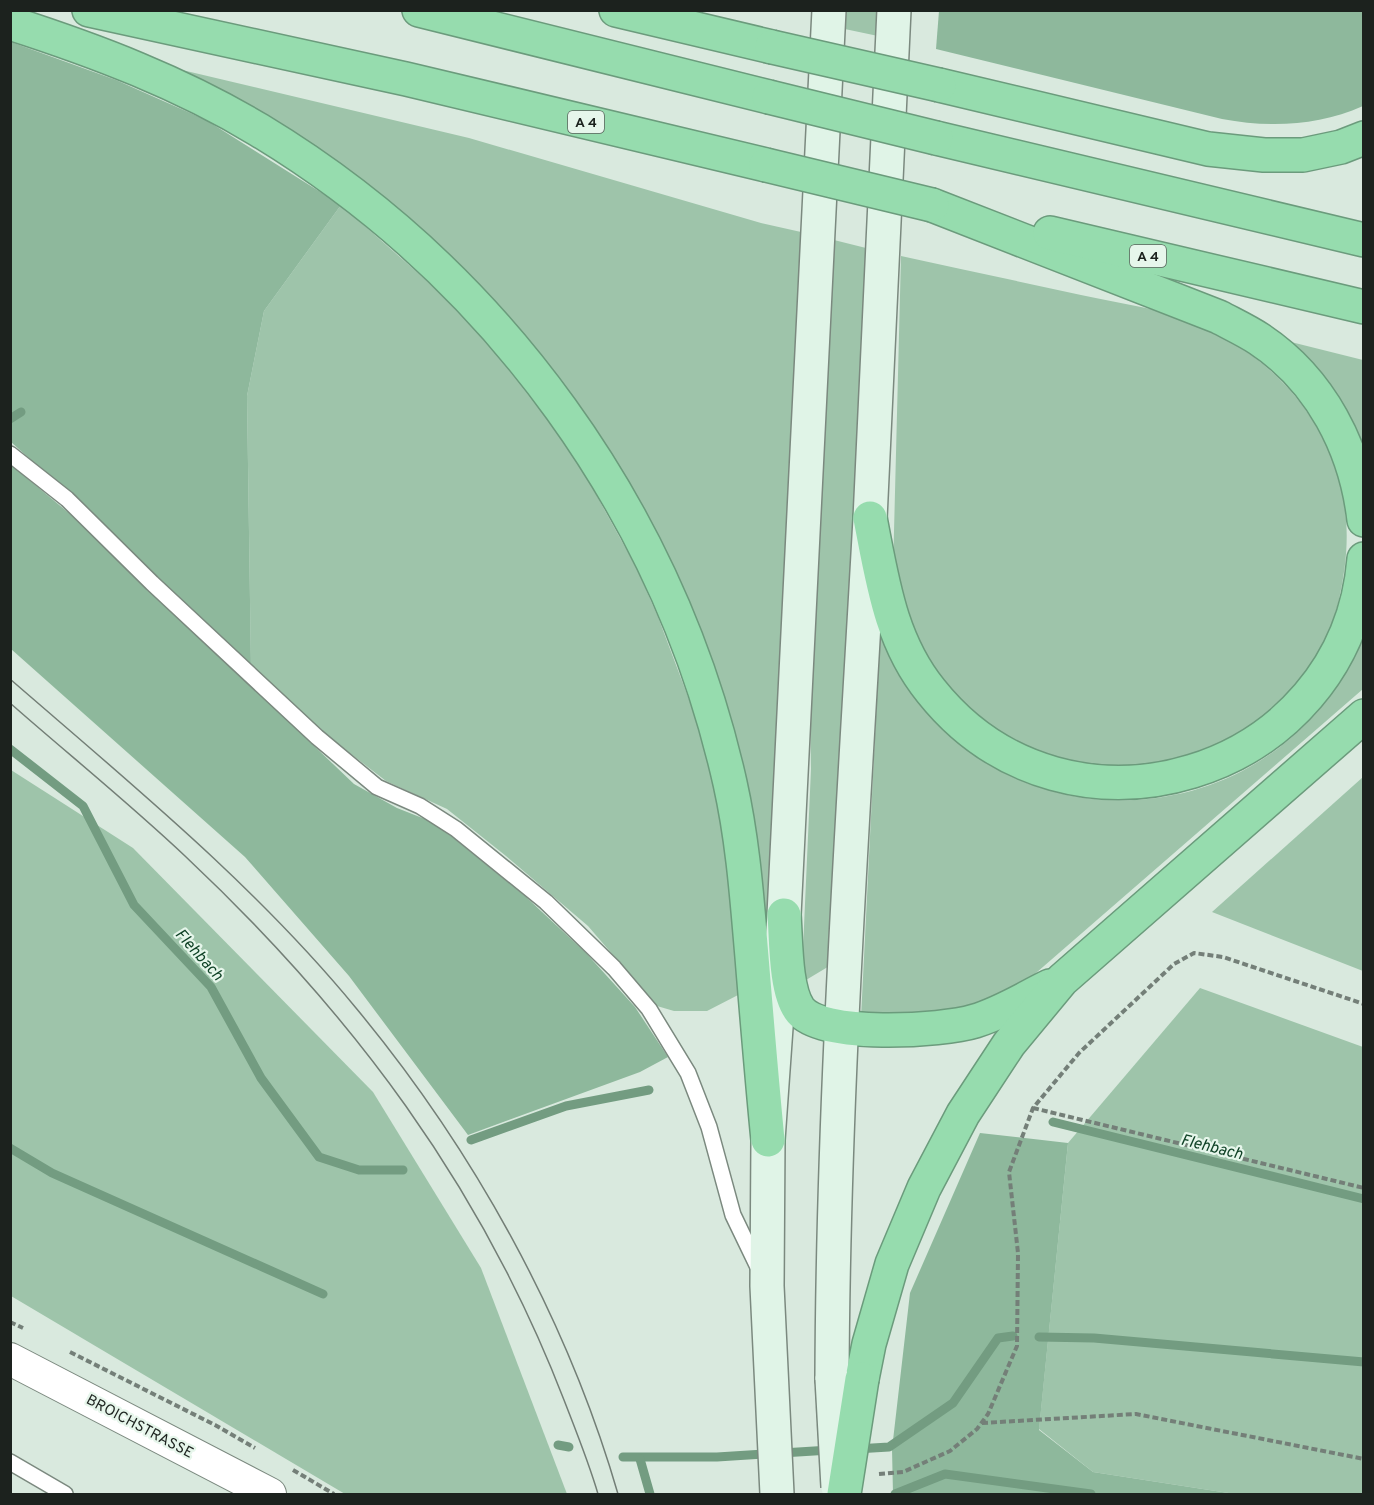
<svg xmlns="http://www.w3.org/2000/svg" width="1374" height="1505" font-family="Overpass,sans-serif">
	<rect width="100%" height="100%" fill="#d9e9de"/>
	<!-- green -->
	<g fill="#9ec4aa">
		<polygon points="841,11 879,11 878,36 840,28"/>
		<polygon points="161,65 469,138 761,223 801,232 767,936 734,755 536,357"/>
		<polygon points="341,205 444,296 529,390 587,478 636,567 658,617 705,742 734,890 740,994 707,1011 674,1011 657,1006 588,926 506,856 447,809 386,781 338,744 251,668 247,396 264,311"/>
		<polygon points="830,239 866,248 831,965 806,980 802,971 811,769 809,658"/>
		<path d="M901 256C961 269 1021 282 1081 295 1113 302 1149 307 1180 317 1198 323 1216 334 1232 343 1287 374 1329 430 1342 492 1350 529 1347 563 1339 599 1328 647 1303 683 1265 714 1257 721 1249 729 1241 734 1166 779 1065 776 993 727 954 700 922 656 902 614 896 602 896 584 893 571Z"/>
		<polygon points="1275,338 1363,360 1363,458"/>
		<path d="M1363 631V689L1021 986 964 1009 861 1018 880 635C907 682 932 727 978 758 1093 833 1249 806 1330 696 1345 677 1354 654 1363 631Z"/>
		<polygon points="11,770 133,848 373,1092 481,1268 567,1494 345,1494 11,1296"/>
		<polygon points="1363,777 1363,971 1212,912"/>
		<polygon points="1200,988 1363,1047 1363,1494 1235,1494 1093,1472 1039,1429 1068,1143"/>
	</g>
	<!-- forest -->
	<g fill="#8eb89c">
		<path d="M939 11H1363V106C1318 126 1270 128 1222 119L936 49Z"/>
		<polygon points="11,42 116,80 206,120 341,205 264,311 247,396 251,668 98,520 11,442"/>
		<polygon points="10,464 76,519 354,784 397,808 435,823 526,897 586,953 635,1007 668,1057 640,1072 468,1135 349,976 245,857 11,649"/>
		<polygon points="980,1133 1068,1143 1039,1430 1093,1472 1235,1494 893,1494 892,1449 910,1293"/>
	</g>
	<g fill="none" stroke-linecap="round" stroke-linejoin="round">
		<!-- stream -->
		<g stroke="#739c81" stroke-width="9">
			<polyline points="10,419 21,412"/>
			<polyline points="10,749 83,806 134,905 211,987 261,1078 319,1157 359,1170 403,1170"/>
			<polyline points="1053,1122 1364,1199"/>
			<polyline points="471,1140 566,1106 649,1090"/>
			<polyline points="10,1148 52,1173 323,1294"/>
			<polyline points="1039,1337 1094,1338 1364,1362"/>
			<polyline points="558,1445 569,1447"/>
			<polyline points="856,1449 889,1447 953,1403 998,1338 1013,1336"/>
			<polyline points="623,1457 717,1457 830,1450"/>
			<polyline points="640,1459 650,1494"/>
			<polyline points="895,1494 945,1474 1091,1494"/>
		</g>
		<!-- lane casing -->
		<g stroke="#7b897f" stroke-width="18">
			<g id="lane">
				<polyline points="10,454 67,499 152,583 317,737 377,787 420,806 456,829 546,902 614,968 649,1009 688,1073 709,1127 733,1215 759,1269"/>
				<polyline points="10,1462 65,1494"/>
			</g>
		</g>
		<!-- street casing -->
		<g stroke="#7b897f" stroke-width="34">
			<polyline id="street" points="10,1359 270,1494"/>
		</g>
		<!-- secondary casing -->
		<g stroke="#7b897f" stroke-width="36">
			<g id="secondary">
				<path d="M832 1379C833 1092 854 806 870 519 879 350 886 180 894 10"/>
				<polyline points="777,1494 767,1286 768,1140 784,915 829,10"/>
			</g>
		</g>
		<!-- highway casing -->
		<g stroke="#6b9b7c" stroke-width="36">
			<g id="highway">
				<polyline points="89,10 406,79 766,165"/>
				<polyline points="419,10 769,97"/>
				<polyline points="616,10 772,47"/>
				<path d="M10 23C97 51 181 83 259 130 497 274 669 512 730 783 743 841 747 899 752 957 757 1018 762 1079 768 1140"/>
				<polyline points="939,85 1208,149 1264,155 1303,155 1341,147 1364,138"/>
				<polyline points="936,138 1364,240"/>
				<path d="M932 205 1219 317C1232 324 1247 331 1259 339 1321 380 1356 449 1364 520"/>
				<polyline points="1050,233 1364,307"/>
				<path d="M870 518C882 579 890 641 931 691 1068 863 1346 777 1364 559"/>
				<path d="M784 915C786 941 785 989 799 1009 819 1039 943 1031 975 1021 1002 1013 1025 998 1050 986"/>
				<polyline points="862,1379 869,1344 892,1264 924,1188 963,1114 1009,1044 1062,980 1364,716"/>
			</g>
		</g>
		<!-- path -->
		<g stroke="#747f78" stroke-width="4" stroke-dasharray="6 3" stroke-linecap="butt">
			<polyline points="1033,1108 1364,1188"/>
			<polyline points="10,1322 23,1328"/>
			<polyline points="70,1352 215,1425 255,1448"/>
			<polyline points="982,1423 1136,1414 1364,1459"/>
			<polyline points="293,1470 334,1494"/>
			<polyline points="879,1474 903,1472 950,1451 977,1429 988,1414 1017,1346 1018,1253 1009,1172 1033,1108 1079,1053 1174,964 1194,953 1223,957 1364,1004"/>
		</g>
		<!-- lane -->
		<use href="#lane" stroke="#fff" stroke-width="15"/>
		<!-- street -->
		<use href="#street" stroke="#fff" stroke-width="32"/>
		<!-- secondary -->
		<use href="#secondary" stroke="#e0f4e7" stroke-width="33"/>
		<!-- highway -->
		<use href="#highway" stroke="#96dcae" stroke-width="33"/>
		<!-- tram -->
		<g stroke="#737e76" stroke-width="1.5">
			<path d="M10 679C130 783 255 885 356 1008 473 1149 567 1318 618 1494"/>
			<path d="M10 703C68 754 129 803 185 856 352 1013 481 1185 564 1400 576 1431 589 1463 598 1494"/>
		</g>
		<!-- secondary-bridge casing -->
		<g stroke="#7b897f" stroke-width="36" stroke-linecap="butt">
			<polyline id="secondary-bridge" points="832,1379 838,1487"/>
		</g>
		<!-- highway-bridge casing -->
		<g stroke="#6b9b7c" stroke-width="36" stroke-linecap="butt">
			<g id="highway-bridge">
				<polyline points="772,47 939,85"/>
				<polyline points="769,97 936,138"/>
				<polyline points="766,165 932,205"/>
				<polyline points="844,1494 862,1379"/>
			</g>
		</g>
		<!-- secondary-bridge -->
		<use href="#secondary-bridge" stroke="#e0f4e7" stroke-width="33"/>
		<!-- highway-bridge -->
		<use href="#highway-bridge" stroke="#96dcae" stroke-width="33"/>
	</g>
	<g text-anchor="middle" stroke-width="4.5" stroke-linejoin="round" paint-order="stroke">
		<!-- shield labels -->
		<g fill="#e6f6eb" stroke="#59625c" stroke-width="1.5">
			<rect x="568" y="111" width="36" height="22" rx="4.5"/>
			<rect x="1130" y="245" width="36" height="22" rx="4.5"/>
		</g>
		<g font-size="14" font-weight="bold" fill="#1c221e">
			<text x="586" y="127">A 4</text>
			<text x="1148" y="261">A 4</text>
		</g>
		<!-- street labels -->
		<g font-size="15" fill="#1c221e" stroke="#e6f6eb">
			<text transform="translate(140 1426) rotate(28)" y="5">BROICHSTRASSE</text>
		</g>
		<!-- water labels -->
		<g font-size="16" font-style="italic" fill="#0f4226" stroke="#e6f6eb">
			<text transform="translate(200 954) rotate(48)" y="6">Flehbach</text>
			<text transform="translate(1212 1146) rotate(14)" y="6">Flehbach</text>
		</g>
	</g>
	<!-- border -->
	<rect width="1374" height="1505" fill="none" stroke="#1c221e" stroke-width="24"/>
</svg>
